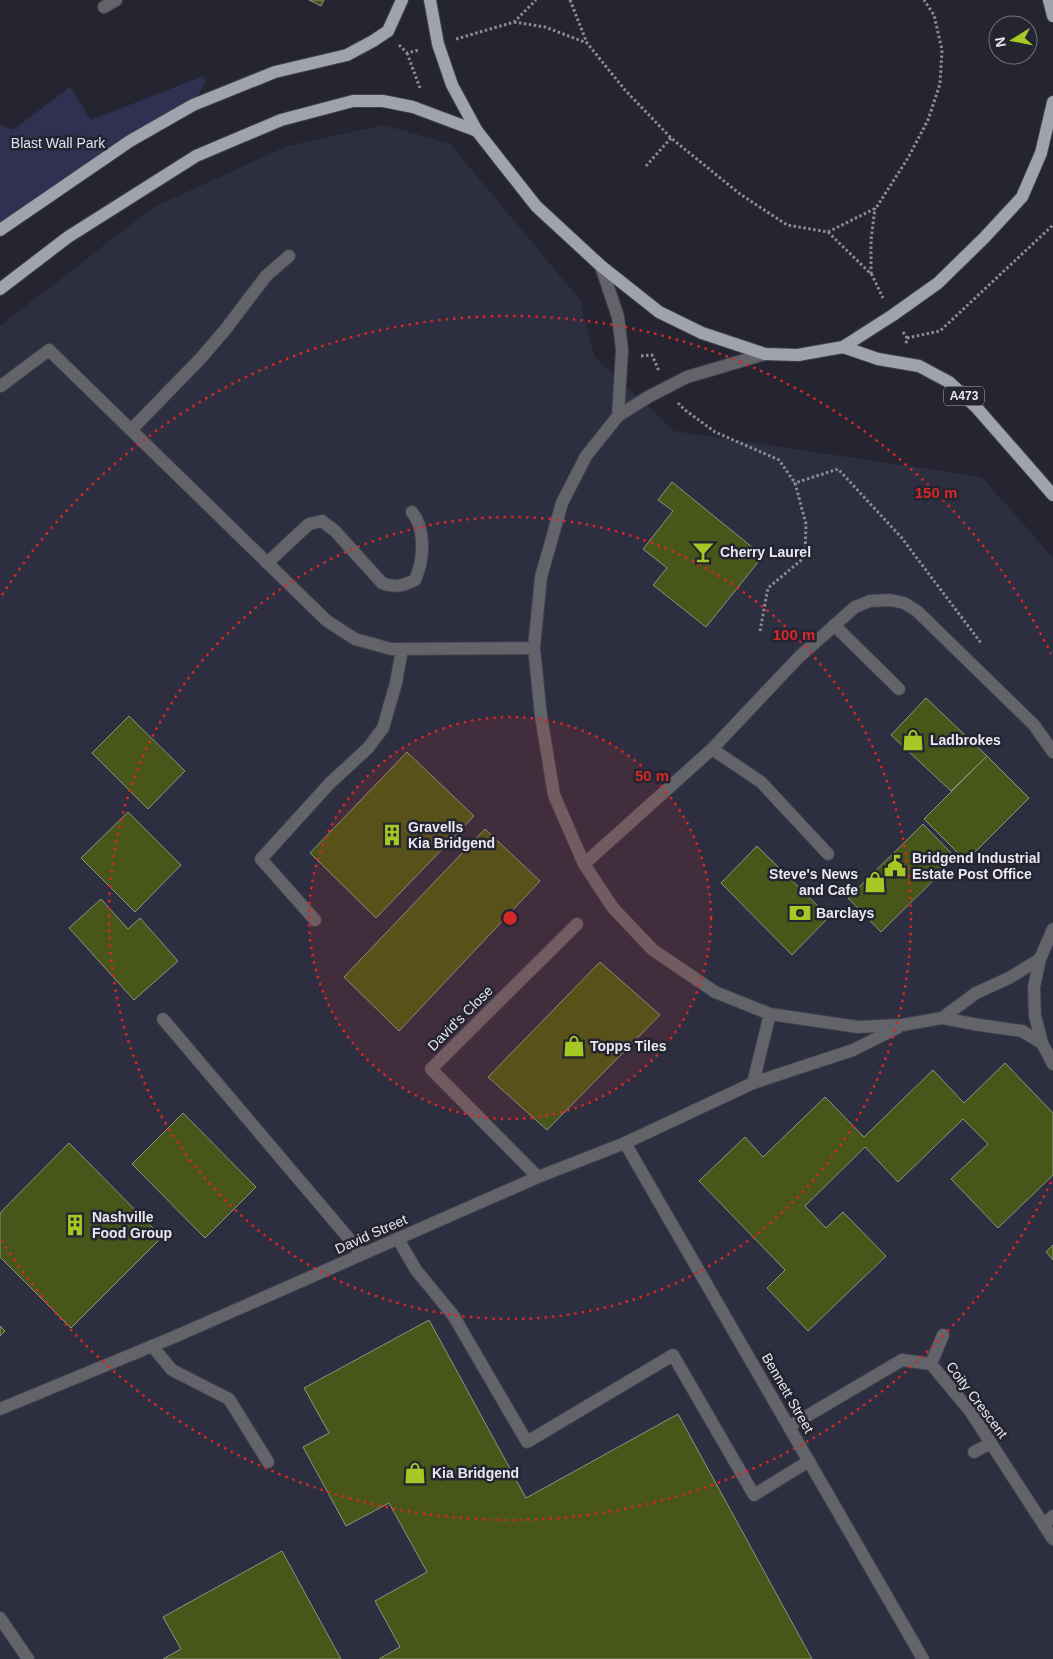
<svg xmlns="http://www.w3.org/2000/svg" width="1053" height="1659" font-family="Helvetica,sans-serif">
	<rect width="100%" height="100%" fill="#242531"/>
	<!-- built -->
	<polygon fill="#2d2e3f" points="384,125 450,144 580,300 594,356 674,431 982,477 1053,558 1053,1659 0,1659 0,326 152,208 287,146"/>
	<!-- green -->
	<polygon fill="#2f3052" points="203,76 205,82 193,105 0,228 0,125 13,130 70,87 91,120"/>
	<!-- building -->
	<g fill="#485719" stroke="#8d9283">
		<polygon points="309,0 324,0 321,6"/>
		<polygon points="672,482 763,556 706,627 653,585 667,568 643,549 673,511 658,500"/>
		<polygon points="926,698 987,756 951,791 891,735"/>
		<polygon points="129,716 185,771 148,809 92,753"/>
		<polygon points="407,752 474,816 376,918 310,853"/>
		<polygon points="987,756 1029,798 966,861 924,819"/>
		<polygon points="128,812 181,865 135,912 81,858"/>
		<polygon points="923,824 956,858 881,932 848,898"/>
		<polygon points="485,829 540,881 399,1031 344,977"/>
		<polygon points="757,846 829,917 792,955 721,883"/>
		<polygon points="101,899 128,929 140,918 178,961 134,1000 69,928"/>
		<polygon points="600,962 660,1015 547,1130 488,1077"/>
		<polygon points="1005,1063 1053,1113 1053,1175 998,1228 951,1179 988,1144 963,1119 898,1182 865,1147 805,1206 826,1228 843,1212 886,1256 808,1331 767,1288 785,1270 699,1181 745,1137 763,1157 825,1097 864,1137 933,1070 964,1103"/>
		<polygon points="183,1113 256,1187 205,1238 132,1164"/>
		<polygon points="69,1143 162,1237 71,1328 0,1257 0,1213"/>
		<polygon points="1053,1245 1053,1260 1046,1252"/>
		<polygon points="429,1320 526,1498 678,1414 812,1659 379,1659 400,1647 375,1601 427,1572 389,1503 346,1526 303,1447 329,1433 304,1388"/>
		<polygon points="0,1326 5,1331 0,1336"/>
		<polygon points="282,1551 341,1659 163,1659 181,1649 163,1617"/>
	</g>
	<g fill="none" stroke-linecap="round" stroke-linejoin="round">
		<!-- minor casing -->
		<g stroke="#3f404c" stroke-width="14">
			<g id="minor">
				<polyline points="104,7 116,0"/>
				<polyline points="601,266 618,317 622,350 618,416"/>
				<polyline points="765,354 687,377 648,397 618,416 586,456 562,503 541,577 534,648 541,716 554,795 584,864 613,908 653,950 715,992 770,1014 858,1027 902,1025 942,1018 979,1025 1022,1031 1042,1043"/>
				<polyline points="1,386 49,350 327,621 355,639 391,649 534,648"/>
				<polyline points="131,430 201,358 225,330 266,276 289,256"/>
				<path d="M267 563 309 524 322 521 335 531 382 583C395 588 402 586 415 580 424 560 426 529 412 512"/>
				<polyline points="834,625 899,689"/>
				<polyline points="712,749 761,782 828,854"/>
				<polyline points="584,864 712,749 799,657 855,607 870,601 890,600 904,603 917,611 1034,725 1053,752"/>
				<polyline points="315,920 261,859 330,783 368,748 383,728 396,683 402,649"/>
				<polyline points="1053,929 1040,959 1034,987 1035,1016 1042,1043 1053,1064"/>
				<polyline points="942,1018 976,993 1009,978 1040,959"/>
				<polyline points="163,1019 362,1254"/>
				<polyline points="753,1083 770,1014"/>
				<polyline points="625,1143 923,1659"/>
				<polyline points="538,1177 431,1069 577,924"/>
				<polyline points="398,1239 416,1270 453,1315 527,1442 673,1355 754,1495 809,1461"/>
				<polyline points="152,1346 172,1370 229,1399 268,1462"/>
				<polyline points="931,1364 943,1335"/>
				<polyline points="0,1409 174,1337 538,1177 625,1143 753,1083 853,1050 897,1028"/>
				<polyline points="790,1426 902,1360 931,1364 970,1411 1053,1539"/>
				<polyline points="974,1452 991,1443"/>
				<polyline points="1044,1525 1053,1516"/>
				<polyline points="0,1618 28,1659"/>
			</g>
		</g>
		<!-- major casing -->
		<g stroke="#3f404c" stroke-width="14">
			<g id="major">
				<polyline points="430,0 438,44 452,85 477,131 536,206 601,266 659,312 702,333 765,354 798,355 843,347 893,315 938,283 984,238 1022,197 1041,153 1053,102"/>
				<polyline points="1049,0 1053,16"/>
				<polyline points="0,230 130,141 193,105 275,72 347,55 373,41 388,31 402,0"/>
				<polyline points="0,289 68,237 196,156 281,120 353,101 383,101 413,107 477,131"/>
				<polyline points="843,347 878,359 919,366 949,382 976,407 1053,495"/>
			</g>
		</g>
		<!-- path -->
		<g stroke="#8b8c96" stroke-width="3" stroke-dasharray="2.5 2.5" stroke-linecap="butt">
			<polyline points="570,0 587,43"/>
			<polyline points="514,22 545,27 587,43 625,90 671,138 740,194 787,225 828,232 872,275 883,298"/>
			<polyline points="456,39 514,22 536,0"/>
			<polyline points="399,45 407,53 419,50"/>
			<polyline points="407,53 420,88"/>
			<polyline points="646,166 671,138"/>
			<polyline points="828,232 876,208 908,158 928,120 940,84 942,50 934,15 924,0"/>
			<polyline points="871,274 871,240 875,208"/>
			<polyline points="903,332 907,338 906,344"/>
			<polyline points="907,338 940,331 1053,225"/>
			<polyline points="641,356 652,355 659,371"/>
			<polyline points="678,403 685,410 715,432 779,460 795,483"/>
			<polyline points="760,631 768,588 805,557 806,524 795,483 838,469 901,537 981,643"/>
		</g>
		<!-- minor -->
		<use href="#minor" stroke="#63646a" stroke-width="12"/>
		<!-- major -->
		<use href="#major" stroke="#a0a2ae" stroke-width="12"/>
	</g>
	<!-- distance rings -->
	<circle cx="510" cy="918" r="201" fill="#d62828" fill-opacity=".12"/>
	<g fill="none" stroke="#d62828" stroke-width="2.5" stroke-dasharray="2.5 5">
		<circle cx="510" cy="918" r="201"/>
		<circle cx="510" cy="918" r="401"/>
		<path d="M1051 1182A602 602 0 0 1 2 1241M2 595A602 602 0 0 1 1051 654"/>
	</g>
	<!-- icons -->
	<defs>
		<g id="bar-bare" transform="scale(1.725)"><path d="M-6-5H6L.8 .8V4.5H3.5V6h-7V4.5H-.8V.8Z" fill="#a5c824" stroke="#242531" stroke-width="2.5" paint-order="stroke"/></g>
		<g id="shop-bare" transform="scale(1.725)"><path d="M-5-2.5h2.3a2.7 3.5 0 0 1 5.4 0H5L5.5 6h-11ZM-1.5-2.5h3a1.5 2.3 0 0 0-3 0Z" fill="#a5c824" stroke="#242531" stroke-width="2.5" paint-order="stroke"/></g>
		<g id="building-bare" transform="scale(1.725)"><path d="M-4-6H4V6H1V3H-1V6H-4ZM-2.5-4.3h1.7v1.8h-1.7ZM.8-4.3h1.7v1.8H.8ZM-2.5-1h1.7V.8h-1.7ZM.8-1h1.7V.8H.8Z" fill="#a5c824" stroke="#242531" stroke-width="2.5" paint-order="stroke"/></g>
		<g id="civic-bare" transform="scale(1.725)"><path d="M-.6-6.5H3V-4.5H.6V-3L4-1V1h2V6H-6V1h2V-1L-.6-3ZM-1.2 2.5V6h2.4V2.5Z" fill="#a5c824" stroke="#242531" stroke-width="2.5" paint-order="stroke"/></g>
		<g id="bank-bare" transform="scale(1.725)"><path d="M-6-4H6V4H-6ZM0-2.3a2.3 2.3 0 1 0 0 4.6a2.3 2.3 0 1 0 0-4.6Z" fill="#a5c824" stroke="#242531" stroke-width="2.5" paint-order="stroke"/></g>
	</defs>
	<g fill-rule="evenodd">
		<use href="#bar-bare" x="703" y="552"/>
		<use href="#shop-bare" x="913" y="740"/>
		<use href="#building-bare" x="392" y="835"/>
		<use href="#civic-bare" x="895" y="866"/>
		<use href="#shop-bare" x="875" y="882"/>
		<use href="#bank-bare" x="800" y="913"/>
		<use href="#shop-bare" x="574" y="1046"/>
		<use href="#building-bare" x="75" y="1225"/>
		<use href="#shop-bare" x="415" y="1473"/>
	</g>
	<g text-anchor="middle" stroke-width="5" stroke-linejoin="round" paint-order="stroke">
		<!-- shield labels -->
		<rect fill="#242531" stroke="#acaeb7" stroke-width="1" x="944" y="386.5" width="40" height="19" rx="4"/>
		<g font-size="12" font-weight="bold" fill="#e7e8f0">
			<text x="964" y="400">A473</text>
		</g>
		<!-- park labels -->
		<g font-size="14" fill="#e0e2f3" stroke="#242531">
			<text x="58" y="148">Blast Wall Park</text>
		</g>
		<!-- poi labels -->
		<g font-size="14" font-weight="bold" fill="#e7e8f0" stroke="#242531" text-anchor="start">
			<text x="720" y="557">Cherry Laurel</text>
			<text x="930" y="745">Ladbrokes</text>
			<text x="408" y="832">Gravells<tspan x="408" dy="16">Kia Bridgend</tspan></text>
			<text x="912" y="863">Bridgend Industrial<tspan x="912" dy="16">Estate Post Office</tspan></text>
			<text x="858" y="879" text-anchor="end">Steve's News<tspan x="858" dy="16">and Cafe</tspan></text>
			<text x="816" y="918">Barclays</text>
			<text x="590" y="1051">Topps Tiles</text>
			<text x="92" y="1222">Nashville<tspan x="92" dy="16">Food Group</tspan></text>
			<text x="432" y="1478">Kia Bridgend</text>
		</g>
		<!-- street labels -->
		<g font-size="14" fill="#e7e8f0" stroke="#242531">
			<text transform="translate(460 1018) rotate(-45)" y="5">David's Close</text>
			<text transform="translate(371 1234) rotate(-24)" y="5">David Street</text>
			<text transform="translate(788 1393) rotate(60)" y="5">Bennett Street</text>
			<text transform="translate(977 1400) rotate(53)" y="5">Coity Crescent</text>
		</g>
	</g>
	<circle cx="510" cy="918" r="8" fill="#d62828" stroke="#242531" stroke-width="2.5"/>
	<g font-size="15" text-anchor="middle" font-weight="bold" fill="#d62828" stroke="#242531" stroke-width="5" stroke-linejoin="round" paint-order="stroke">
		<text x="936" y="498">150 m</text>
		<text x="794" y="640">100 m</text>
		<text x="652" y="781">50 m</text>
	</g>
	<!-- north arrow -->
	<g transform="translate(1013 40) rotate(260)"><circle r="24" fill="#242531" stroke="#72737d"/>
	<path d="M0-4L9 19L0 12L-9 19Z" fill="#a5c824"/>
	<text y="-8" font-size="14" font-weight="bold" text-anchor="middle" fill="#e7e8f0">N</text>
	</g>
</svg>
